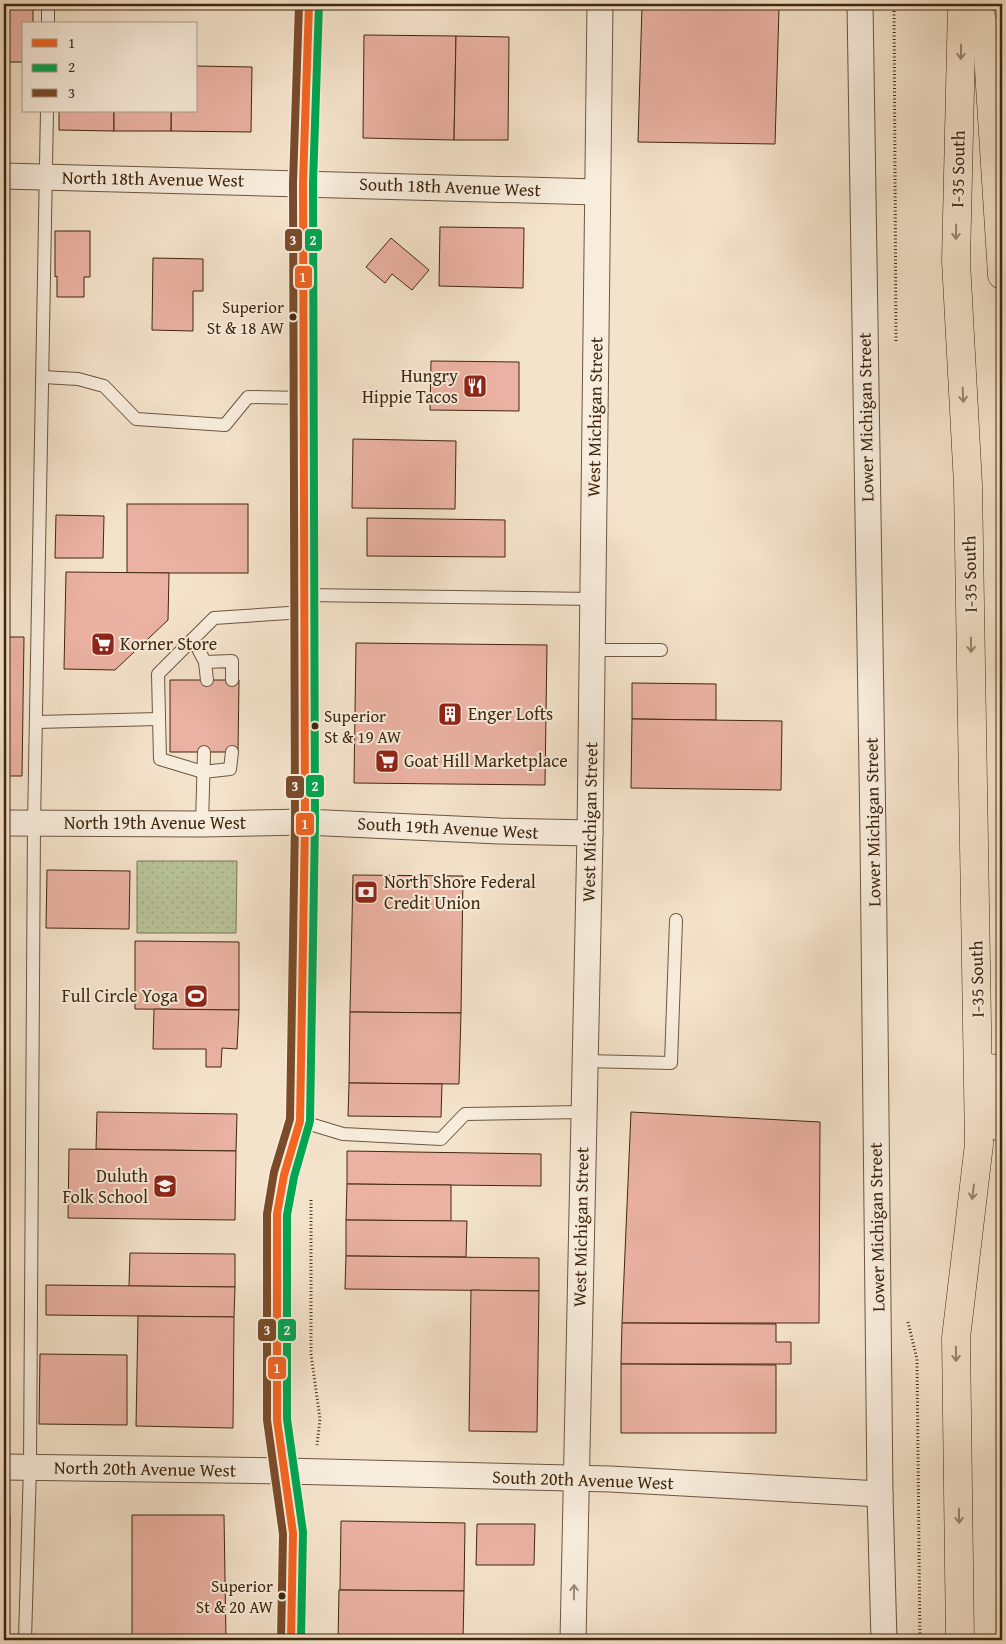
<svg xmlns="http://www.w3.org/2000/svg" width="1006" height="1644" font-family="'Gentium Book Plus',serif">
	<defs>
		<pattern id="park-dots" width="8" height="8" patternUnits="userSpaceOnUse" patternTransform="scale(1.25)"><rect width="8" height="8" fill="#b9c49a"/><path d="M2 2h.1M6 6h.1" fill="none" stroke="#a0a884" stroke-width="1.8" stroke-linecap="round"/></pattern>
	</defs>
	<rect width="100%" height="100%" fill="#f4e3cb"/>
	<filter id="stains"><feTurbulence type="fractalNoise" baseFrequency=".004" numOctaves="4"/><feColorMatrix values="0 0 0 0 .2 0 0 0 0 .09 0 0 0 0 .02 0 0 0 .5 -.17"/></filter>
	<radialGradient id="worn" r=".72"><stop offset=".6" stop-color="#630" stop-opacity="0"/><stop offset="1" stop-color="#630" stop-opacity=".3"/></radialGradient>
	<!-- park -->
	<polygon fill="url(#park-dots)" stroke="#7c7654" points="137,861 237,861 236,933 137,933"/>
	<!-- building -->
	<g fill="#ebb2a3" stroke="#40270e">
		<polygon points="4,4 33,4 33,24 24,24 24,62 4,62"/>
		<polygon points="642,5 779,8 775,144 638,142"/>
		<polygon points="364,35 456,36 454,140 363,138"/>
		<polygon points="456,36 509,37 508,140 454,140"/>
		<polygon points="196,66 252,67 251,132 171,131 171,111 196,111"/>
		<polygon points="59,111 114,111 114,131 59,130"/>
		<rect x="114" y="111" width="57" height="20"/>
		<polygon points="440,227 524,228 523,288 439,286"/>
		<polygon points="55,231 90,231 90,277 84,277 84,297 57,297 57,276 55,277"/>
		<polygon points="391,238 429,270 412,290 392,274 385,283 366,267"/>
		<polygon points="153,258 203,259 203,291 193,291 193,331 152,330"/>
		<polygon points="431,361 519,362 519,411 430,410"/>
		<polygon points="353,439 456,441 455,509 352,508"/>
		<rect x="127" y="504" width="121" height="69"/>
		<polygon points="56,515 104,516 103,558 55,558"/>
		<polygon points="367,518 505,520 505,557 367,556"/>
		<polygon points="66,572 169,573 168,620 115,670 64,669"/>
		<polygon points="4,637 24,637 22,776 4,776"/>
		<polygon points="356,643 547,645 545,785 354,783"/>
		<polygon points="170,680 239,680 238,752 170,752"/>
		<polygon points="632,683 716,684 716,720 632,719"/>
		<polygon points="632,719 782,721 781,790 631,788"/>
		<polygon points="47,870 130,871 129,929 46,928"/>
		<polygon points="353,875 463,876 461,1013 350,1012"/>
		<polygon points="135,941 239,942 239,1010 135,1009"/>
		<polygon points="154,1009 239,1010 237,1049 222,1048 221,1067 206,1067 206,1049 153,1049"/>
		<polygon points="350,1012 461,1013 459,1084 349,1083"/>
		<polygon points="349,1083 442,1084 441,1117 348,1116"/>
		<polygon points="97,1112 237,1114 236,1151 96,1149"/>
		<polygon points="631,1112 820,1122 819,1323 622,1323"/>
		<polygon points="69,1149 236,1151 235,1220 68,1218"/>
		<polygon points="347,1151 541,1154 541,1186 347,1184"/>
		<polygon points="347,1184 451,1185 451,1221 346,1220"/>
		<polygon points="346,1220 467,1221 466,1257 346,1256"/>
		<polygon points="130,1253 235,1254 235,1287 129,1286"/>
		<polygon points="346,1256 539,1258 539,1291 345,1289"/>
		<polygon points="46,1285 235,1287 234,1317 46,1315"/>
		<polygon points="471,1290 539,1291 537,1432 469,1431"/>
		<polygon points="138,1316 234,1317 233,1428 136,1426"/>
		<polygon points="622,1323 776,1324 776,1342 791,1342 791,1364 621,1364"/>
		<polygon points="40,1354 127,1355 127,1425 39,1424"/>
		<polygon points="621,1364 776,1365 776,1433 621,1433"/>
		<polygon points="4,1515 10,1516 8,1638 4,1638"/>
		<polygon points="132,1515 224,1515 226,1640 132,1640"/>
		<polygon points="341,1521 465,1523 464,1591 340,1590"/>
		<polygon points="477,1524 535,1524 534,1565 476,1565"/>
		<polygon points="339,1590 464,1591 463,1640 338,1640"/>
	</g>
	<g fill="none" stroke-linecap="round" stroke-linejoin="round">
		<!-- service casing -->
		<g stroke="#6d563d" stroke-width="14">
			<g id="service">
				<polyline points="48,24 48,4"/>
				<polyline points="43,377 78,379 104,386 136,419 225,425 248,397 304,398"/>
				<polyline points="304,595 593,599"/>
				<polyline points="193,639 205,662 207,680"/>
				<polyline points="592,650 661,650"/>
				<polyline points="205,662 232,661 232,680"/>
				<polyline points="36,722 159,719"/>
				<polyline points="232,752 230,769 203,772 160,759 158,674 214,618 304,612"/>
				<polyline points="202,824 204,752"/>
				<polyline points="585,1061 671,1063 676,920"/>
				<polyline points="300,1121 343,1134 441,1139 465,1114 583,1112"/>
				<polyline points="25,1640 30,1466 34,824 47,111"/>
			</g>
		</g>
		<!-- minor casing -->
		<g stroke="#6d563d" stroke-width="27">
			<g id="minor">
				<polyline points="860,4 873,835 880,1494 884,1640"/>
				<polyline points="4,176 597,192"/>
				<polyline points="4,823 202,824 305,822 499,831 590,833"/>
				<polyline points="4,1467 285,1471 610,1479 880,1494"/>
				<polyline points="573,1640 590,833 600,4"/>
			</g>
		</g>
		<!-- tertiary casing -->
		<g stroke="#6d563d" stroke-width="29">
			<polyline id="tertiary" points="291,1640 293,1533 277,1420 277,1214 284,1175 300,1121 305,822 303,183 309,4"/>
		</g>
		<!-- motorway casing -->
		<g stroke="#40270e" stroke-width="29">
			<g id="motorway">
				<polyline points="977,4 987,38 1002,275"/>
				<polyline points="991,1068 1002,1128"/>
				<polyline points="960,1640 956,1338 979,1144 968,485 956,261 962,4"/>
			</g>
		</g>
		<!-- path -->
		<g stroke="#40270e" stroke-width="3" stroke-dasharray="1 2.5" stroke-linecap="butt">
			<polyline points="894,4 896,341"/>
			<polyline points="311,1200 311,1354 320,1419 317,1445"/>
			<polyline points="908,1322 917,1359 920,1640"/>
		</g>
		<!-- service -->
		<use href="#service" stroke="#f8eddd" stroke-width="12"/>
		<!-- minor -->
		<use href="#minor" stroke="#f8eddd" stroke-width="25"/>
		<!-- tertiary -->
		<use href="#tertiary" stroke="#f8eddd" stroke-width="28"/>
		<!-- motorway -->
		<use href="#motorway" stroke="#f4e3cb" stroke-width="28"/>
		<!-- bus-1 casing -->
		<g stroke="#f8eddd" stroke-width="11">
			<polyline id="bus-1" points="291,1640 293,1533 277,1420 277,1214 284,1175 300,1121 305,822 303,183 309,4"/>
		</g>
		<!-- bus-2 casing -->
		<g stroke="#f8eddd" stroke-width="11">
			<polyline id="bus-2" points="301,1640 303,1532 287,1419 287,1215 294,1177 310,1121 315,822 313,183 319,4"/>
		</g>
		<!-- bus-3 casing -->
		<g stroke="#f8eddd" stroke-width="11">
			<polyline id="bus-3" points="281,1640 283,1534 267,1420 267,1214 274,1172 290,1119 295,822 293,183 299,4"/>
		</g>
		<!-- bus-1 -->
		<use href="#bus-1" stroke="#f26522" stroke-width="8"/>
		<!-- bus-2 -->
		<use href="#bus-2" stroke="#00a651" stroke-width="8"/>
		<!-- bus-3 -->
		<use href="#bus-3" stroke="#7a4b2a" stroke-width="8"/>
	</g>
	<!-- one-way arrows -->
	<defs><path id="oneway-shaft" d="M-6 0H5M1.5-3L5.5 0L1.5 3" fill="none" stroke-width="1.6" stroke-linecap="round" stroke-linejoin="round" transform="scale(1.25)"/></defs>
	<g stroke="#9a856c">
		<use href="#oneway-shaft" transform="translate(961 52) rotate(91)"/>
		<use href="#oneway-shaft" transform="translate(956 232) rotate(91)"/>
		<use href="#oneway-shaft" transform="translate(963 395) rotate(87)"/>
		<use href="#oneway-shaft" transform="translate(971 645) rotate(89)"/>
		<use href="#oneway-shaft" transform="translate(973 1192) rotate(97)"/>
		<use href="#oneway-shaft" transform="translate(956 1354) rotate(89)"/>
		<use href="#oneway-shaft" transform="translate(959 1516) rotate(89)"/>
	</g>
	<use stroke="#9c8a76" href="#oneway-shaft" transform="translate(574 1592) rotate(-89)"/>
	<!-- icons -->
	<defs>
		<g id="restaurant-square" transform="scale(1.25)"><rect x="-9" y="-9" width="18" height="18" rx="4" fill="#8f2418" stroke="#f8eddd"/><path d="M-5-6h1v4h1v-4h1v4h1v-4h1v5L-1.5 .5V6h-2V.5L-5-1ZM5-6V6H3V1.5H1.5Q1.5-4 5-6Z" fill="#fff"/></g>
		<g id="supermarket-square" transform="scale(1.25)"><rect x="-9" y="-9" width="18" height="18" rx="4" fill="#8f2418" stroke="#f8eddd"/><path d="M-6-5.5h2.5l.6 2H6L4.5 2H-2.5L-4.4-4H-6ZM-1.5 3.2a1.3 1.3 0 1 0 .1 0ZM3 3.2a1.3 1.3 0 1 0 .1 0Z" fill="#fff"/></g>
		<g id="building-square" transform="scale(1.25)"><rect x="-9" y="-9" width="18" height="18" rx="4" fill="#8f2418" stroke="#f8eddd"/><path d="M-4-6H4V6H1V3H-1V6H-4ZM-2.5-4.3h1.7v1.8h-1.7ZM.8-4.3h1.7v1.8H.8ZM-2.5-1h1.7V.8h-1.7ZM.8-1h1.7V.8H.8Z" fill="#fff"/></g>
		<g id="bank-square" transform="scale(1.25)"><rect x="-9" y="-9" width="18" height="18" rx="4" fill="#8f2418" stroke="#f8eddd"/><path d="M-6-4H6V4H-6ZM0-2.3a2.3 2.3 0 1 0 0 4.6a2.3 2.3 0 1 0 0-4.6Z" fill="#fff"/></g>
		<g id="stadium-square" transform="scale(1.25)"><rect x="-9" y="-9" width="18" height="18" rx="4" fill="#8f2418" stroke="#f8eddd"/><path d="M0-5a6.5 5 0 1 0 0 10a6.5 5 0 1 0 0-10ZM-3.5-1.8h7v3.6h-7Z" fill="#fff"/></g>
		<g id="school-square" transform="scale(1.25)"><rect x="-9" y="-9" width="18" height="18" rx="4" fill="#8f2418" stroke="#f8eddd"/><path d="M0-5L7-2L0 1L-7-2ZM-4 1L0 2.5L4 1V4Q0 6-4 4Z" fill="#fff"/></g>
	</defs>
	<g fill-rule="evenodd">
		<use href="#restaurant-square" x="475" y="386"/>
		<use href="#supermarket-square" x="103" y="644"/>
		<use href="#building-square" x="450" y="714"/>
		<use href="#supermarket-square" x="387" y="761"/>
		<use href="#bank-square" x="366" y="892"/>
		<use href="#stadium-square" x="196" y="996"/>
		<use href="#school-square" x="165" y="1186"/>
	</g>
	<!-- markers -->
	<g fill="#40270e" stroke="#f8eddd" stroke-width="2">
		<circle cx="293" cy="317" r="4.5"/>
		<circle cx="315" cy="726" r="4.5"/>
		<circle cx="282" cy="1596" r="4.5"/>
	</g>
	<g text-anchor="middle" stroke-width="4" stroke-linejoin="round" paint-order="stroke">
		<!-- bus labels -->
		<g font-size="17" fill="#40270e" stroke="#f8eddd" text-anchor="end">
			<text x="284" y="313">Superior<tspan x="284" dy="21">St &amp; 18 AW</tspan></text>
			<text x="324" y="722" text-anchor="start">Superior<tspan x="324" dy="21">St &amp; 19 AW</tspan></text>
			<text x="273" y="1592">Superior<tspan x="273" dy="21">St &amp; 20 AW</tspan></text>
		</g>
		<!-- street labels -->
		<g font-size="18" fill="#40270e" stroke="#f8eddd">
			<text transform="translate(958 169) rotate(-89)" y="6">I-35 South</text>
			<text transform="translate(153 179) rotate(1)" y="6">North 18th Avenue West</text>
			<text transform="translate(450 187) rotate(2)" y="6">South 18th Avenue West</text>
			<text transform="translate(595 417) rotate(-89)" y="6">West Michigan Street</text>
			<text transform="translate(866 417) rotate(-91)" y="6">Lower Michigan Street</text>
			<text transform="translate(970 574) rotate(-91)" y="6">I-35 South</text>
			<text transform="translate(590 822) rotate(-89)" y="6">West Michigan Street</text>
			<text transform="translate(873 822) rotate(-91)" y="6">Lower Michigan Street</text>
			<text x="155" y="829">North 19th Avenue West</text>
			<text transform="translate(448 828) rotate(3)" y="6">South 19th Avenue West</text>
			<text transform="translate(977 979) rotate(-91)" y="6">I-35 South</text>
			<text transform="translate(581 1227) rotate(-89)" y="6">West Michigan Street</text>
			<text transform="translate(877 1227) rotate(-91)" y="6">Lower Michigan Street</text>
			<text transform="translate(145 1469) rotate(1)" y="6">North 20th Avenue West</text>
			<text transform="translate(583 1480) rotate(2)" y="6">South 20th Avenue West</text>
		</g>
		<!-- poi labels -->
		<g font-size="18" fill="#40270e" stroke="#f8eddd" text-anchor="start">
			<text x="458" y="382" text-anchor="end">Hungry<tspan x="458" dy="21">Hippie Tacos</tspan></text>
			<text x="120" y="650">Korner Store</text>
			<text x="468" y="720">Enger Lofts</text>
			<text x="404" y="767">Goat Hill Marketplace</text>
			<text x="384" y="888">North Shore Federal<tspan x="384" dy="21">Credit Union</tspan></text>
			<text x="178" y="1002" text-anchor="end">Full Circle Yoga</text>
			<text x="148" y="1182" text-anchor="end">Duluth<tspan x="148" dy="21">Folk School</tspan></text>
		</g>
	</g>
	<g stroke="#f8eddd" stroke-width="2">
		<rect x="304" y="228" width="19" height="24" rx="5" fill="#00a651"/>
		<rect x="284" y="228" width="19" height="24" rx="5" fill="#7a4b2a"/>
		<rect x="294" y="265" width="19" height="24" rx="5" fill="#f26522"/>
		<rect x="305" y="774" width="20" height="24" rx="5" fill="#00a651"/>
		<rect x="285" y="775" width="20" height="24" rx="5" fill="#7a4b2a"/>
		<rect x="295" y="812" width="20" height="24" rx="5" fill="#f26522"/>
		<rect x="257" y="1318" width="20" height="24" rx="5" fill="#7a4b2a"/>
		<rect x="277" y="1318" width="20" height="24" rx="5" fill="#00a651"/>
		<rect x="267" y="1356" width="20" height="24" rx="5" fill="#f26522"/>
	</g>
	<g font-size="14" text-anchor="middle" font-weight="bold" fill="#fff">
		<text x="313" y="245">2</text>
		<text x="293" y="245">3</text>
		<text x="303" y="282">1</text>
		<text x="315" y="791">2</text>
		<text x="295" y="791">3</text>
		<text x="305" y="829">1</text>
		<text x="267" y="1335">3</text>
		<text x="287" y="1335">2</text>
		<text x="277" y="1373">1</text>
	</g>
	<!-- margin -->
	<rect width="1006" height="1644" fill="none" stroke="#f4e3cb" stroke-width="20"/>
	<rect x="5" y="5" width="996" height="1634" fill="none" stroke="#40270e" stroke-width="2.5"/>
	<rect x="10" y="10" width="986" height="1624" fill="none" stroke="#40270e"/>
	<!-- legend -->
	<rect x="22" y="22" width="175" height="90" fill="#f8eddd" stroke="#ae9e8a"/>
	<rect x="32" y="39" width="25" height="8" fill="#f26522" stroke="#ae9e8a"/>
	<text x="68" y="48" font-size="15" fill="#40270e">1</text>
	<rect x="32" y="64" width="25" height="8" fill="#00a651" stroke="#ae9e8a"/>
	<text x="68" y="72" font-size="15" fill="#40270e">2</text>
	<rect x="32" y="89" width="25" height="8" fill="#7a4b2a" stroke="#ae9e8a"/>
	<text x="68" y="98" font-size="15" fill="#40270e">3</text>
	<rect width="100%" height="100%" filter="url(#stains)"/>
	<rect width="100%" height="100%" fill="url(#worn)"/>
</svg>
